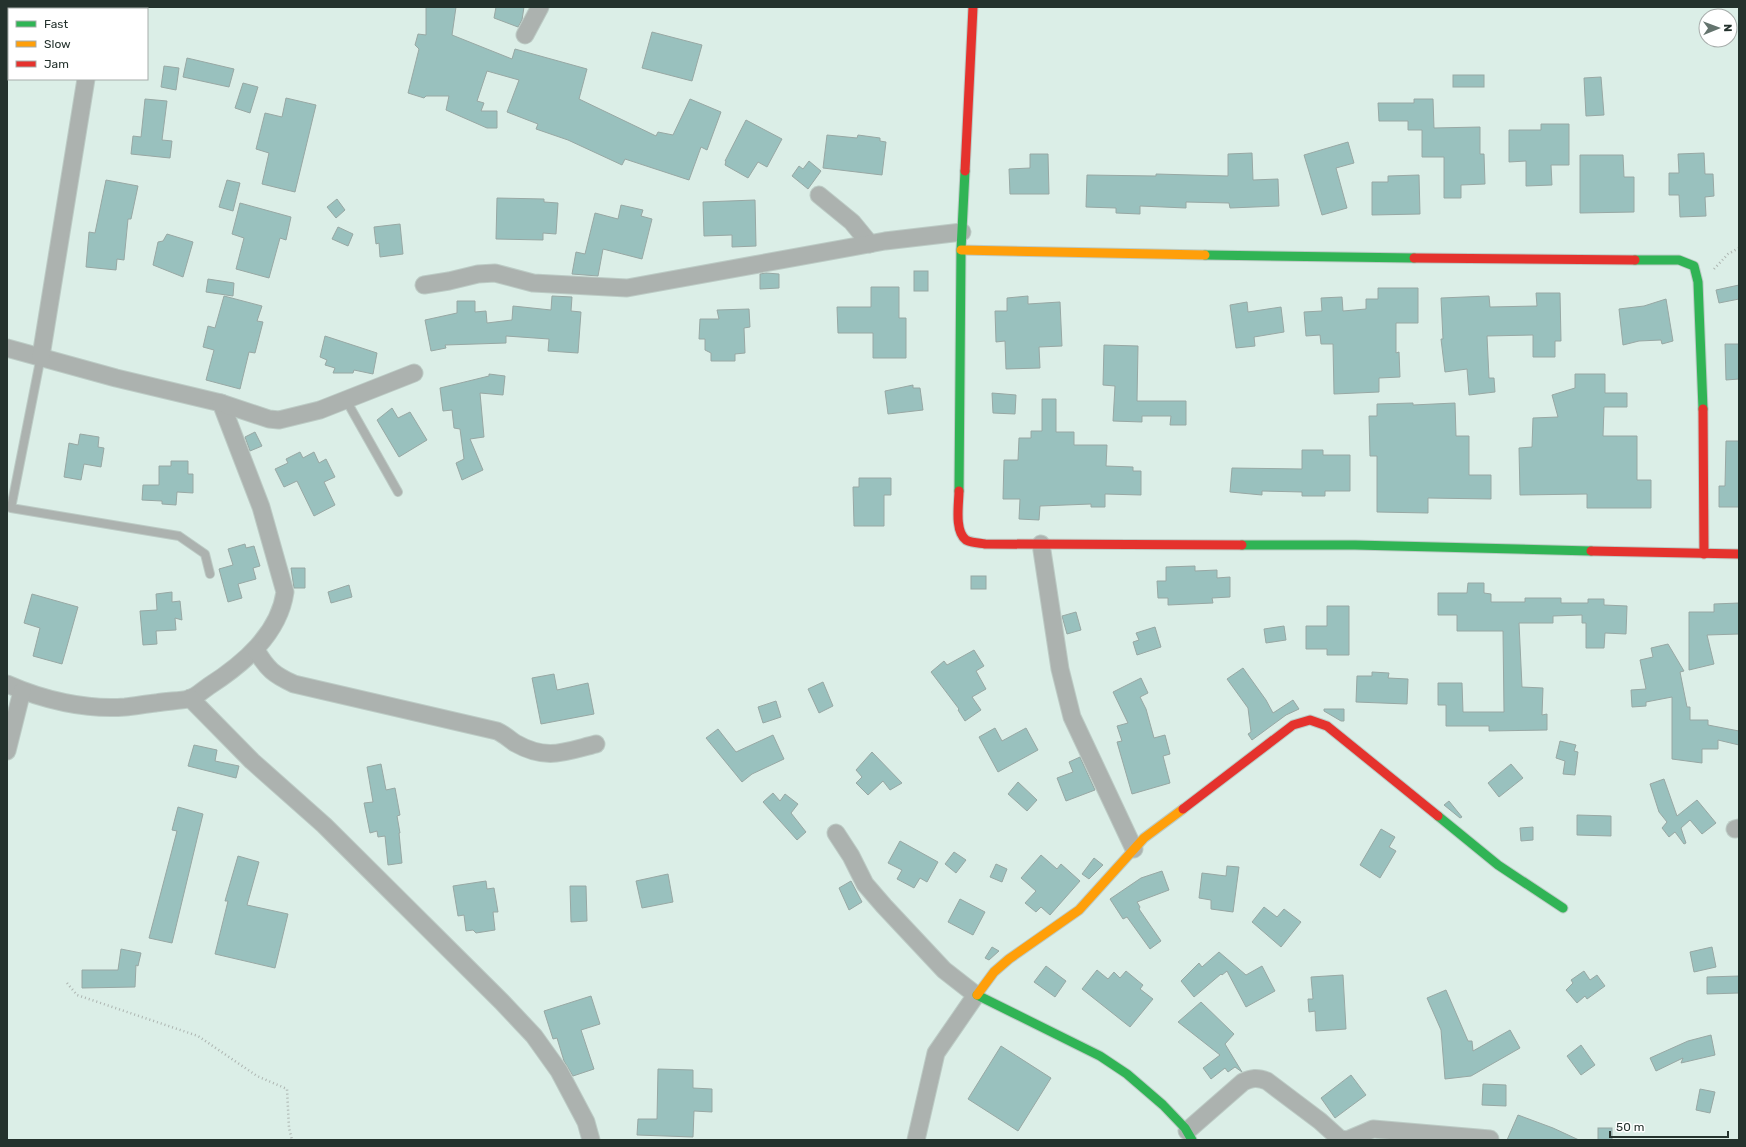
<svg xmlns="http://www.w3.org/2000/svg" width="1746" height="1147" font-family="Rubik,sans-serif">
	<rect width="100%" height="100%" fill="#dbeee7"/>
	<!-- building -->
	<g fill="#99c1be" stroke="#98a8a4">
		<polygon points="426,7 456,7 452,35 512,59 515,49 587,69 579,99 656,136 658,132 673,135 690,99 721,112 707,150 701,147 689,180 625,159 622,165 568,140 536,129 538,124 507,112 519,80 487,71 477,101 484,103 481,111 497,111 497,128 487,128 446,110 449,96 426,96 424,98 408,93 419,49 415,45 418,34 426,35"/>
		<polygon points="496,7 524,7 522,20 518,27 494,18"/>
		<polygon points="652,32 702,45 692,81 642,68"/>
		<polygon points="187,58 234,69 229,87 183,77"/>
		<polygon points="164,66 179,68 176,90 161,87"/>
		<rect x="1453" y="75" width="31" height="12"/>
		<polygon points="1601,77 1604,115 1586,116 1584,78"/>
		<polygon points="243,83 258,87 250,113 235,108"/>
		<polygon points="286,98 316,105 295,192 262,184 269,153 256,149 265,113 282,117"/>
		<polygon points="145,99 167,101 162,140 172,141 170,158 131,154 133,136 141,137"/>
		<polygon points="1414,99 1433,99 1434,128 1480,127 1480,154 1484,154 1485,184 1461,185 1461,198 1444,198 1444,157 1422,157 1422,130 1408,130 1408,121 1379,121 1378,103 1414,103"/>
		<polygon points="746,120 782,139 767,167 758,162 748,178 725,165 726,161 725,161"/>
		<polygon points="1541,124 1569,124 1569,165 1551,165 1552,185 1526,186 1526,161 1509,162 1509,130 1541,130"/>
		<polygon points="827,135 857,138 858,135 880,138 880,141 886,142 882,175 823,168"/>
		<polygon points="1348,142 1354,163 1336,168 1347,208 1322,215 1304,155"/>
		<polygon points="1252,153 1253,180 1278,179 1279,206 1230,208 1229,203 1186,202 1186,208 1140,206 1140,214 1116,213 1116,208 1086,207 1087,175 1156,176 1156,174 1228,176 1228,154"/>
		<polygon points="1704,153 1705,174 1713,174 1714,196 1705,197 1706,216 1680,217 1679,195 1669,195 1669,173 1679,173 1678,154"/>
		<polygon points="1030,154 1048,154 1049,194 1010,194 1009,169 1030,168"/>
		<polygon points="1580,155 1623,155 1624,177 1634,177 1634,212 1580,213"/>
		<polygon points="809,161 821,171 808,189 792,176 799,166 803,169"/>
		<polygon points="1419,175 1420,214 1372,215 1372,182 1388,182 1388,176"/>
		<polygon points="106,180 138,186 131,219 128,219 124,260 117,259 116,270 86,267 89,232 95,233"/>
		<polygon points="227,180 240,183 233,211 219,207"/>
		<polygon points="497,198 544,199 544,202 558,203 556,234 543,233 543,240 496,239"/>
		<polygon points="337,199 345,210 336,218 327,207"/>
		<polygon points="755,200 756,246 732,247 732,235 704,236 703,202"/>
		<polygon points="240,203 291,217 286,240 280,238 269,278 236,269 244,238 232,234"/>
		<polygon points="621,205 643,210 641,216 652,219 642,259 603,249 598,276 572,274 576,252 585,254 595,213 618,219"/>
		<polygon points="400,224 403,254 380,257 379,243 376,244 374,227"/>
		<polygon points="338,227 353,234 348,246 332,239"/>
		<polygon points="167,234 193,242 183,277 153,265 158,242 163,241"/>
		<rect x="914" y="271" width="14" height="20"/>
		<polygon points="766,273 779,274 779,288 760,289 760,274"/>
		<polygon points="208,279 234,283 233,296 206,292"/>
		<polygon points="1739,285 1739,299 1719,303 1716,290"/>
		<polygon points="871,287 899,287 899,318 906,318 906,358 873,358 873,333 838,333 837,307 871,307"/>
		<polygon points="1378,288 1418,288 1418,323 1396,323 1396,353 1399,352 1400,377 1379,378 1379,392 1334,394 1333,344 1321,344 1320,335 1306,336 1304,312 1322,311 1321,298 1342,297 1343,311 1366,309 1366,299 1378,299"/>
		<polygon points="1536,293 1560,293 1561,341 1555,341 1555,357 1533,357 1533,335 1487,336 1489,378 1494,378 1495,392 1469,395 1467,369 1445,372 1441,339 1443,339 1441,298 1489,296 1490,307 1537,306"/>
		<polygon points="224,296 262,306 257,321 263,322 255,353 249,352 240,389 206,380 214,350 203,347 208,326 215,328"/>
		<polygon points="552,296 572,297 571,311 581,312 578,353 548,351 549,339 506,336 506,343 445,345 446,348 431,351 425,320 457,313 457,301 475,301 475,312 486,311 487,323 512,320 513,306 551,310"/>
		<polygon points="1028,296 1028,304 1060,302 1062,346 1039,347 1040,368 1006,369 1005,341 996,342 995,311 1007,311 1007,298"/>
		<polygon points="1666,299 1673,341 1662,344 1661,340 1639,341 1623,345 1619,309 1644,306"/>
		<polygon points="1247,302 1248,312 1281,307 1284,332 1254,337 1255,346 1236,348 1230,305"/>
		<polygon points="749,309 750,327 744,328 745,353 735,354 735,361 711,361 711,353 705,350 705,339 699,339 700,319 719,319 717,310"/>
		<polygon points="325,336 377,353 373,374 354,370 353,373 333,373 335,368 325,365 327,360 320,357"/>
		<polygon points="1725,344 1739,344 1739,379 1726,380"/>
		<polygon points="1104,345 1138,346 1137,401 1186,401 1186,425 1170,425 1171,416 1142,416 1142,422 1113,421 1115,386 1103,385"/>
		<polygon points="489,374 505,376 503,395 480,393 484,437 470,439 483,470 462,480 456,463 464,459 460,429 454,428 452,410 443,411 440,388 489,376"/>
		<polygon points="1575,374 1605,374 1605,393 1627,393 1627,407 1604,407 1603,436 1637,436 1637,480 1651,480 1651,508 1587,508 1587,494 1520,495 1519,448 1532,447 1533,418 1558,417 1552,395 1575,388"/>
		<polygon points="913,385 913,388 920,388 923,410 888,414 885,391"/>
		<polygon points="992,393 1016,395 1015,414 993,413"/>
		<polygon points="1042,399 1056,399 1056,432 1074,432 1074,445 1107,445 1106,466 1133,467 1133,471 1141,471 1141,495 1105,494 1105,507 1091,507 1091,504 1040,506 1039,520 1019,519 1020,499 1003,499 1004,460 1018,460 1019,438 1031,438 1031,431 1042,431"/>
		<polygon points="1413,403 1413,405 1455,403 1456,436 1469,436 1469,475 1491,475 1491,499 1428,498 1428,513 1377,512 1377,456 1370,456 1369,416 1377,416 1377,404"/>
		<polygon points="392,408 398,418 410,412 427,440 399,457 377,420"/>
		<polygon points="255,432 262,446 250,451 245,437"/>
		<polygon points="80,434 99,437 98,447 104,448 101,467 84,464 81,480 64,477 69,443 78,445"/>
		<polygon points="1726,441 1739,441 1739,507 1719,507 1719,486 1725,486"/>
		<polygon points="1302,450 1323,450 1323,455 1350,455 1350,491 1325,491 1325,496 1302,496 1302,492 1262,491 1262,495 1230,492 1232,468 1302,469"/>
		<polygon points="300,452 303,458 314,452 319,463 326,459 335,477 324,482 335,505 314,516 297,481 284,487 275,469 288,463 286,459"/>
		<polygon points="171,461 188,461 188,474 193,474 193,493 177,492 176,505 162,504 162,501 142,500 143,485 159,485 159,466 171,466"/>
		<polygon points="859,478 891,478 891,495 884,495 884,526 854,526 853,487 859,487"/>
		<polygon points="245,544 246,548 254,546 260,566 253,568 256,579 238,584 242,598 228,602 219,569 233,565 228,549"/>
		<polygon points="1195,566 1195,571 1217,570 1217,578 1230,577 1230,597 1212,598 1213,603 1168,605 1168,598 1158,598 1157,581 1166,581 1166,567"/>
		<polygon points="291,568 305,568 305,588 294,588"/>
		<rect x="971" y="576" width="15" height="13"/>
		<polygon points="1468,583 1484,583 1484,593 1491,594 1491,602 1525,602 1525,598 1561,598 1561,603 1588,603 1588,599 1604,599 1604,605 1627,606 1626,634 1605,633 1604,648 1586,648 1586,623 1582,623 1582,615 1553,616 1553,623 1519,623 1522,687 1543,688 1542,715 1547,714 1547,730 1489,731 1489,726 1446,726 1446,705 1438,705 1438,683 1462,683 1463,712 1504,712 1503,631 1457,631 1457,615 1438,615 1438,593 1467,593"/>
		<polygon points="349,585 352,597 331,603 328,592"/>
		<polygon points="172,592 172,602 180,601 182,620 175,618 176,630 156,631 157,644 143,645 140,611 157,610 156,594"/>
		<polygon points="32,594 78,607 62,664 33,656 40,628 24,623"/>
		<polygon points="1739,603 1739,634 1707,635 1714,664 1689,670 1689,612 1714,612 1714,604"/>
		<polygon points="1327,606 1349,606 1349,655 1327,655 1327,649 1306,649 1306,626 1327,626"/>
		<polygon points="1076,612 1081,630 1067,634 1062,616"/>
		<polygon points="1284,626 1286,640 1266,643 1264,629"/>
		<polygon points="1155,627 1161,647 1137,655 1133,642 1139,640 1136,633"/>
		<polygon points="1668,644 1684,671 1680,672 1687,707 1690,707 1690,720 1708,720 1708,725 1739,731 1739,745 1718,740 1718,749 1702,749 1702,763 1672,759 1672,697 1646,702 1646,706 1632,707 1631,690 1646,689 1640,660 1653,657 1651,648"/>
		<polygon points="974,650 984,666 976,671 986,689 972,697 981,710 965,721 958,710 959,709 931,672 944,661 947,665"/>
		<polygon points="1243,668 1266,700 1273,713 1293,700 1299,709 1286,715 1252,740 1248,734 1251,732 1248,708 1227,679"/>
		<polygon points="1372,672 1389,673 1388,678 1408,679 1407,704 1356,702 1357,676 1372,676"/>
		<polygon points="554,674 557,690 588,683 594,714 541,724 532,678"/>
		<polygon points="1141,678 1148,693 1140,697 1146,709 1154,738 1165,735 1170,754 1163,756 1170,783 1132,794 1117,742 1122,741 1117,726 1128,723 1113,692"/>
		<polygon points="823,682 833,706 819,713 808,689"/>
		<polygon points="776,701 781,717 763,723 758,707"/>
		<polygon points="1324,709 1344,709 1344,721 1341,721 1324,711"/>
		<polygon points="995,728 1002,741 1026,728 1038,750 998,772 979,737"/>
		<polygon points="718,729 736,752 773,735 784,759 752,774 742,782 706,738"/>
		<polygon points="1560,741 1576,745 1574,751 1578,752 1575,775 1563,774 1565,761 1556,758"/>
		<polygon points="194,745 217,750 215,761 239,766 236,778 188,766"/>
		<polygon points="872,752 902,783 890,790 883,781 868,795 856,783 862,777 856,770"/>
		<polygon points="1080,757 1095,790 1066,801 1057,778 1073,772 1069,762"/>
		<polygon points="381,764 386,790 395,788 400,815 397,816 400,833 399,833 402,863 388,865 385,836 378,837 377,831 370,833 364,803 373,802 367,767"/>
		<polygon points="1511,764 1523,778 1499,797 1488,783"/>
		<polygon points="1664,779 1677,816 1697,800 1716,823 1702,834 1690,820 1681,828 1686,843 1684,844 1675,832 1669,837 1662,828 1667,822 1659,812 1650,784"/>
		<polygon points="1018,782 1037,800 1027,811 1008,794"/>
		<polygon points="773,793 780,801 785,794 798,804 791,813 806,832 797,840 763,802"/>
		<polygon points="1449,801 1462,817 1460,818 1444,805"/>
		<polygon points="178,807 203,814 172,943 149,938 177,831 172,830"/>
		<polygon points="1577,815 1611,816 1611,836 1577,835"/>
		<polygon points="1533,827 1533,840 1521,841 1520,828"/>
		<polygon points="1381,829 1395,837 1389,847 1396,851 1380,878 1360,865"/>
		<polygon points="900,841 938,862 927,882 920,878 914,888 897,879 902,870 888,863"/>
		<polygon points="954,852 966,860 956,873 945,864"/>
		<polygon points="1041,855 1057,869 1061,864 1080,881 1050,915 1041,907 1036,912 1025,903 1036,891 1021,878"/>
		<polygon points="238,856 259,862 247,905 288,914 275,968 215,954 228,901 225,901"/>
		<polygon points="1094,858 1103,865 1089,879 1082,874"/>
		<polygon points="996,864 1007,869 1002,882 990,877"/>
		<polygon points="1227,866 1239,867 1233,912 1211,909 1211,900 1199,898 1202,873 1226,876"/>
		<polygon points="1162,871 1169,890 1137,902 1140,907 1139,909 1161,941 1150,949 1127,917 1123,919 1110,899 1141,878"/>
		<polygon points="668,874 673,902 642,908 636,881"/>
		<polygon points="486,881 487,889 494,888 498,912 493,912 495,930 476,933 473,930 466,931 464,915 458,916 453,886"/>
		<polygon points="851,881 862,902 849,910 839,888"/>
		<polygon points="570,886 586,886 587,921 571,922"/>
		<polygon points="960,899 985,912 973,935 948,922"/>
		<polygon points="1264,907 1277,917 1284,909 1301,922 1281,947 1252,922"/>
		<polygon points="992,947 999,951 989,960 985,958"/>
		<polygon points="1712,947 1716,967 1694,972 1690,952"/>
		<polygon points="121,949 141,953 138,966 136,965 135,987 82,988 82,970 118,970"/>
		<polygon points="1219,952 1246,975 1262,966 1275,991 1246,1007 1227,971 1222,975 1221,974 1194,997 1181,981 1199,963 1202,967"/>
		<polygon points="1046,966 1066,981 1055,997 1034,982"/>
		<polygon points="1097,970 1108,979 1114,972 1120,978 1126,971 1143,985 1140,989 1153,999 1130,1027 1082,989"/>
		<polygon points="1584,971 1590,980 1597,975 1605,986 1587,999 1585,996 1577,1003 1566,990 1573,983 1571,980"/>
		<polygon points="1343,975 1346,1029 1316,1031 1315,1011 1309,1012 1308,999 1313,999 1311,977"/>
		<polygon points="1739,976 1739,993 1707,994 1707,977"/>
		<polygon points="1446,990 1468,1041 1472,1041 1473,1051 1510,1030 1520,1048 1471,1076 1445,1079 1441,1030 1427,998"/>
		<polygon points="591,996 600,1024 581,1030 594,1069 573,1076 564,1061 557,1038 553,1039 544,1011"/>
		<polygon points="1201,1002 1234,1034 1225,1044 1242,1072 1235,1067 1228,1072 1225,1068 1211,1079 1203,1068 1220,1055 1178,1022"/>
		<polygon points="1711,1035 1715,1055 1681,1063 1683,1058 1656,1071 1650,1058 1688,1041"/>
		<polygon points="1581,1045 1595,1065 1581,1075 1567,1056"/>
		<polygon points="1001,1046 1051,1078 1018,1131 968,1099"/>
		<polygon points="658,1069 693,1070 693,1088 712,1089 712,1112 694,1111 693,1137 637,1135 638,1119 657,1119"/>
		<polygon points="1351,1075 1366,1095 1335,1118 1321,1098"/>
		<polygon points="1483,1084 1506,1085 1506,1106 1482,1105"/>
		<polygon points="1700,1089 1715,1092 1710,1113 1696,1110"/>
		<polygon points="1518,1115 1553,1128 1579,1140 1507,1140"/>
		<rect x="1598" y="1128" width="14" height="12"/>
	</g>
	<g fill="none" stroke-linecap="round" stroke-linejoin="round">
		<!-- lane casing -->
		<g stroke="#bccbc5" stroke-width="10">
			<g id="lane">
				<polyline points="41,356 11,508 179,536 205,554 210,574"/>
				<polyline points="346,400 398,492"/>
			</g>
		</g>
		<!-- street casing -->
		<g stroke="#bccbc5" stroke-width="19">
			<g id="street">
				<polyline points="96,9 97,7"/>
				<polyline points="525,35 540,7"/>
				<polyline points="819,195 852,222 870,244"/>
				<polyline points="424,285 449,281 478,274 495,273 533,283 627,288 885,241 962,232"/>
				<path d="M7 348 116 378 221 403 261 507 285 592C279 634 243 664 209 686 203 690 196 697 189 699 178 701 166 701 156 703 146 704 135 706 125 707 86 710 43 700 7 684"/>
				<polyline points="41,356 86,79"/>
				<polyline points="221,403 269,419 279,420 320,410 414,373"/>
				<polyline points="1041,544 1060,669 1072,717 1134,849"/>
				<path d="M256 650C267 669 274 675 294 684L497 731C504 734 509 739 515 743 547 761 564 752 596 744"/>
				<polyline points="190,698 252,761 324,825 502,1002 534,1036 559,1071 586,1122 591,1140"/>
				<polyline points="7,751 22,691"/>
				<polyline points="1735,829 1739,828"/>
				<polyline points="836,833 851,856 865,884 884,906 944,970 976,995 936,1053 916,1140"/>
				<path d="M1187 1131 1243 1082C1252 1078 1257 1077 1267 1081L1320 1121 1340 1139 1347 1140 1373 1129 1490 1139"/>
			</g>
		</g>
		<!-- fast casing -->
		<g stroke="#bccbc5" stroke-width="11">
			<g id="fast">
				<polyline points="1205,255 1414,258"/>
				<polyline points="1635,260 1679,260 1694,266 1698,282 1703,409"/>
				<polyline points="959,491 961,250 965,171"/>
				<polyline points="1242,545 1355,545 1591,551"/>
				<polyline points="1438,816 1498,865 1563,908"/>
				<polyline points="977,995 1100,1056 1127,1074 1163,1105 1185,1128 1192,1140"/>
			</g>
		</g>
		<!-- slow casing -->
		<g stroke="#bccbc5" stroke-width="11">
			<g id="slow">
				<polyline points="961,250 1205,255"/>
				<polyline points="977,995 994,972 1009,959 1079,910 1144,838 1183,809"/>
			</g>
		</g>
		<!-- jam casing -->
		<g stroke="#bccbc5" stroke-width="11">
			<g id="jam">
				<polyline points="965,171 973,7"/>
				<polyline points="1414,258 1635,260"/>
				<polyline points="1703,409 1704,554"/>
				<path d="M959 491C959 503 954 531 966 540 972 543 979 543 985 544L1242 545"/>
				<polyline points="1591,551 1739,554"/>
				<polyline points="1183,809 1293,725 1310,720 1327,726 1438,816"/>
			</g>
		</g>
		<!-- path -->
		<g stroke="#adb5b1" stroke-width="2.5" stroke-dasharray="1 3" stroke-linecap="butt">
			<polyline points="1714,269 1728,254 1739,248"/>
			<polyline points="67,983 77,995 198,1036 257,1076 287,1089 289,1128 292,1140"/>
		</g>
		<!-- lane -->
		<use href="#lane" stroke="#acb2af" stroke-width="8"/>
		<!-- street -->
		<use href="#street" stroke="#acb2af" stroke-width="17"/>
		<!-- fast -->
		<use href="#fast" stroke="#30b455" stroke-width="9"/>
		<!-- slow -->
		<use href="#slow" stroke="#ff9f0a" stroke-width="9"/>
		<!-- jam -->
		<use href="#jam" stroke="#e5322d" stroke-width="9"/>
	</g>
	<!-- border -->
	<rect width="1746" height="1147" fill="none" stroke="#24322d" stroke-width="16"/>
	<!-- legend -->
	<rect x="8" y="8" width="140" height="72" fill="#ffffff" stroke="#a7adab"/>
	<rect x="16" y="21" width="20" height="6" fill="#30b455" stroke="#a7adab"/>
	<text x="44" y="28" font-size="12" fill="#24322d">Fast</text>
	<rect x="16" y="41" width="20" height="6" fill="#ff9f0a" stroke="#a7adab"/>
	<text x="44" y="48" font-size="12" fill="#24322d">Slow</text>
	<rect x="16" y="61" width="20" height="6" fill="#e5322d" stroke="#a7adab"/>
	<text x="44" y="68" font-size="12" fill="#24322d">Jam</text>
	<!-- north arrow -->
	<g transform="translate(1718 28) rotate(89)"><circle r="19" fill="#ffffff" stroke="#a7adab"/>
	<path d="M0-3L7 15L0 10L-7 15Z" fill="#64746e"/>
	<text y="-6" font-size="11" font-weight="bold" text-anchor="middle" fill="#24322d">N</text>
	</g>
	<!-- scale -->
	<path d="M1610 1131v6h118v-6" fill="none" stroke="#24322d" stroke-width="2"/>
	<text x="1616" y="1131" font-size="12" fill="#24322d" stroke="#ffffff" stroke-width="3" paint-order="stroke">50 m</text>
</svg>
